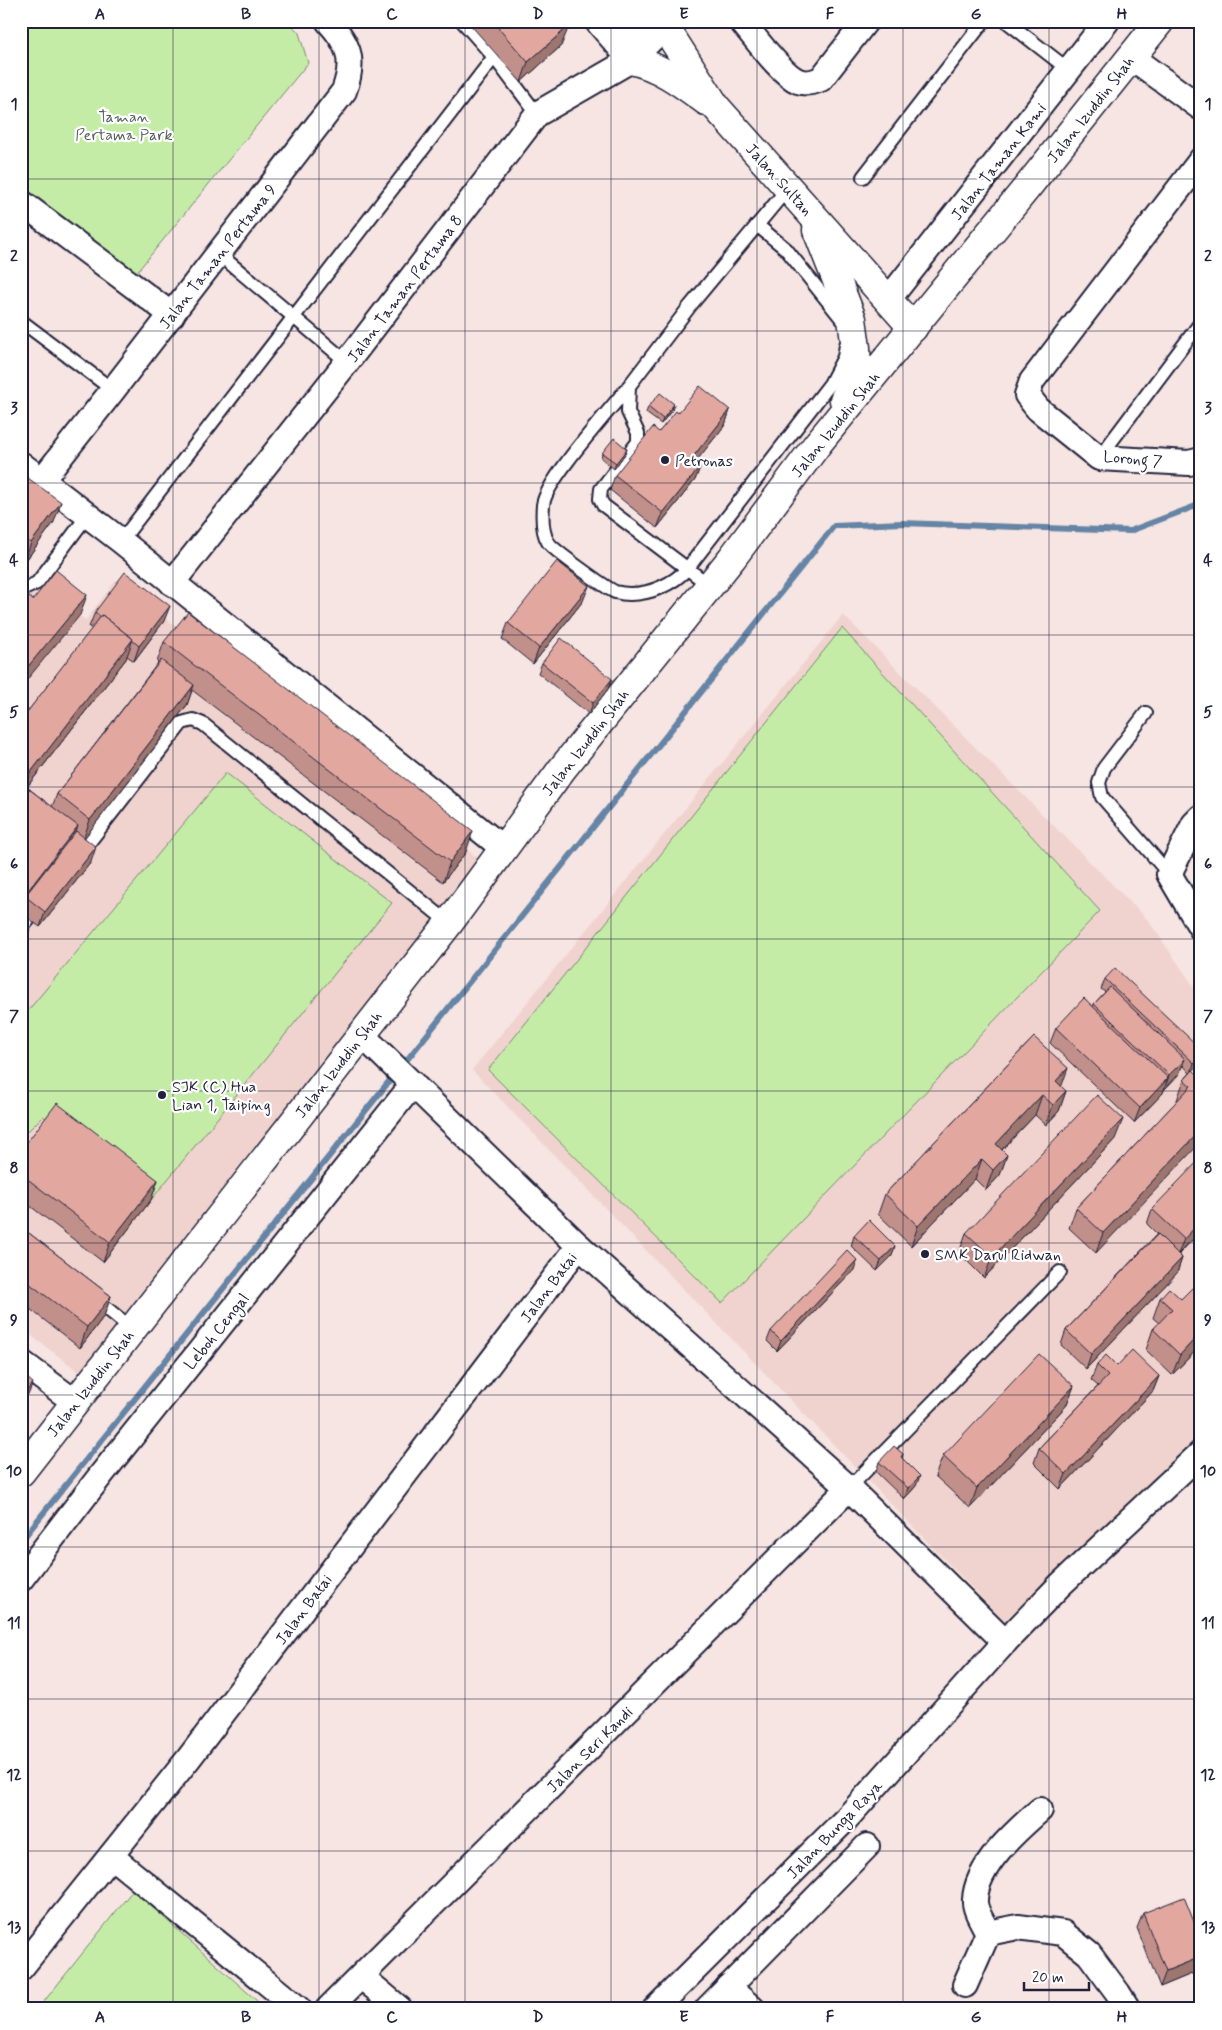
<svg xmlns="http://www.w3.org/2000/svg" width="1222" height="2030" font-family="Mynerve,sans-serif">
	<rect width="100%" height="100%" fill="#f6e5e2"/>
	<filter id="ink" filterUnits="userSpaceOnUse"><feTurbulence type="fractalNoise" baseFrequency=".02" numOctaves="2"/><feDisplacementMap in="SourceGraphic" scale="10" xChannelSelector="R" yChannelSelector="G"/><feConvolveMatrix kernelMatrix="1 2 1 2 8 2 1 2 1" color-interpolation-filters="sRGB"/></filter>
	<g filter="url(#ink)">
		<!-- built -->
		<g fill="#f0d3ce">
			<polygon points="116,580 483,862 86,1377 21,1328 21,582 86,620"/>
			<polygon points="843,615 1148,920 1201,997 1201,1438 1004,1621 472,1070"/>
		</g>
		<!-- green -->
		<g fill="#c5eca7" stroke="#748771">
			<polygon points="21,21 288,21 299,33 308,63 136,273 21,188"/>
			<polygon points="842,628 1100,911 722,1303 488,1070"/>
			<polygon points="226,773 392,903 151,1200 43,1116 28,1131 21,1125 21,1019"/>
			<polygon points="133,1890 266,2009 38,2009"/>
		</g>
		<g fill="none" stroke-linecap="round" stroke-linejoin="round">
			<!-- stream -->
			<g stroke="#6584a6" stroke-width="6">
				<polyline points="402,1066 834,526 902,523 1130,531 1201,504"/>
				<polyline points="21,1541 395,1074"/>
			</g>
			<!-- lane casing -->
			<g stroke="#22223b" stroke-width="16">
				<g id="lane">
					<polyline points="462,21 494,57 537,114"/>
					<polyline points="1006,21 1069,70"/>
					<polyline points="863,177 984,21"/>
					<polyline points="757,225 786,249 842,319"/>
					<polyline points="219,254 347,362"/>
					<polyline points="21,321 113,390"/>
					<path d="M629 386C611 409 545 481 543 505 542 517 542 532 548 542 553 550 605 587 615 592 619 593 626 594 630 594 651 594 673 584 687 569L830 384 844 357 846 345"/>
					<polyline points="1099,458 1201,322"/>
					<polyline points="121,541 494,57"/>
					<polyline points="709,585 603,505 600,499 601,489 638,442 638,433 628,412 629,386 690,306 788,188"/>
					<polyline points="21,586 26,588 37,583 87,516"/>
					<polyline points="1146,713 1104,768 1099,783 1102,797 1169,874"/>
					<polyline points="80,854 182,723 193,720 203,724 449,923"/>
					<polyline points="21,929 40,906"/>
					<polyline points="94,1298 132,1329"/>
					<polyline points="849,1488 1060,1272"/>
				</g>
			</g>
			<!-- street casing -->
			<g stroke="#22223b" stroke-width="28">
				<g id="street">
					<polyline points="597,21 631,60"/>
					<path d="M741 21C754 36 781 74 798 81 807 84 813 82 821 79L866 21"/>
					<polyline points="1131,57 1201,108"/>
					<polyline points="1201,160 1032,381 1027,395 1038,409 1099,458 1189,463 1201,460"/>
					<polyline points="21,202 172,315"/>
					<polyline points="888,300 1107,21"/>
					<polyline points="21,464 121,541 504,849"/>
					<path d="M42 480 113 390 344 91C355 61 350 45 328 21"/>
					<polyline points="172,583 347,362 537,114 631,60 665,26"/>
					<polyline points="1201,817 1194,824 1169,874 1201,928"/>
					<polyline points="361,1034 579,1246 849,1488 1005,1642"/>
					<polyline points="21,1362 75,1402"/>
					<polyline points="21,1579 101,1475 413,1084"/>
					<polyline points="111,1856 299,2009"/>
					<path d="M988 1933C984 1924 974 1910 975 1900 976 1866 1016 1831 1040 1810"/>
					<polyline points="21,1968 189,1758 579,1246"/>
					<polyline points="362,1977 400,2009"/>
					<polyline points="965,1985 988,1933 1018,1927 1063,1933 1089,1954 1118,1993 1128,2009"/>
					<polyline points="728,1987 753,2009"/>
					<polyline points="328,2009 849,1488"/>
					<polyline points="655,2009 846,1819 1005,1642 1060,1585 1201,1453"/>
					<polyline points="707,2009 867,1846"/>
				</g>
			</g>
			<!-- secondary casing -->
			<g stroke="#22223b" stroke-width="31">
				<g id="secondary">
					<path d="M633 21 631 60C660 66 683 84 706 101"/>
					<polyline points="661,21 716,107 913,328"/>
					<polyline points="817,230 852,319 856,348 857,371 844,400"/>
					<polyline points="21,1472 449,923 562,769 732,558 819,442 1029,185 1160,21"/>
				</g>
			</g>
			<!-- lane -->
			<use href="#lane" stroke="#fff" stroke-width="12"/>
			<!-- street -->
			<use href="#street" stroke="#fff" stroke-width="24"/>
			<!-- secondary -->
			<use href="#secondary" stroke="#fff" stroke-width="28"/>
		</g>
		<!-- wall -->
		<g fill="#c2908a" stroke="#22223b">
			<polygon points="467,21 569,21 561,46 521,82"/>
			<polygon points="674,404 672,410 661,424 646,413 648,407"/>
			<polygon points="730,410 725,425 696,461 701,465 695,480 657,528 610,490 615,475 678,413"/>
			<polygon points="627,449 625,454 614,469 601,458 602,453"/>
			<polygon points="21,473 54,522 24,563 21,562"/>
			<polygon points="583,601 533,664 502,639 508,623"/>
			<polygon points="95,612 164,621 134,661 127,656 126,659 27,787 52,807 57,794 158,663 157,662 164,642 466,852 443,882 192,690 187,705 84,838 91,862 40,927 21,913 21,720 92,629 89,627"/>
			<polygon points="542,663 608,689 589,714 538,673"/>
			<polygon points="1105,979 1201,1049 1201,1062 1193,1070 1200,1077 1096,1253 1069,1228 1076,1208 1177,1101 1177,1100 1184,1080 1190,1073 1183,1065 1179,1074 1164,1090 1163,1093 1134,1123 1050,1043 1056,1028 1093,1007 1094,1004 1105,992 1101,989"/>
			<polygon points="1034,1037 1061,1087 1066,1091 1059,1111 1046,1125 1035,1115 1002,1150 1007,1155 1000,1175 986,1190 975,1179 911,1246 878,1214 885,1194"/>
			<polygon points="1115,1139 984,1278 959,1253 966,1233"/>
			<polygon points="21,1150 158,1180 151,1200 103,1262 21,1199"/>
			<polygon points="1152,1209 1201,1231 1179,1254 1182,1258 1177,1273 1086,1369 1061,1345 1066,1330 1157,1234 1147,1224"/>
			<polygon points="21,1227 111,1296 104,1316 80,1348 21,1302"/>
			<polygon points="854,1236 892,1256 877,1271 851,1246"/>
			<polygon points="854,1270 777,1351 767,1341 771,1331"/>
			<polygon points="1201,1279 1201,1345 1172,1375 1146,1350 1153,1329 1159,1323 1153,1318 1160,1298 1181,1299"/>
			<polygon points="1097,1365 1117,1366 1159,1376 1153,1391 1060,1489 1034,1463 1039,1448 1098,1386 1091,1380"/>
			<polygon points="1074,1386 1066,1406 970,1508 935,1476 943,1456"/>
			<polygon points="903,1454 902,1458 916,1486 904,1499 876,1472 879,1462"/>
			<polygon points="1143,1913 1201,1939 1201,1970 1160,1987 1137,1928"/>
		</g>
		<!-- shaded-wall -->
		<g fill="#9e7670" stroke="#22223b">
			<polygon points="569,26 561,46 521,82 528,62"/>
			<polygon points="674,404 672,410 661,424 663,419"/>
			<polygon points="730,410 725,425 687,473 692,458"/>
			<polygon points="627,449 625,454 614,469 616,463"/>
			<polygon points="701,465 695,480 657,528 663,513"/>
			<polygon points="61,502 54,522 24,563 31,543"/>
			<polygon points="589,586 583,601 533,664 539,648"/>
			<polygon points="87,595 80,615 21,687 21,675"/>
			<polygon points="170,606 164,621 134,661 139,646"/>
			<polygon points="133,639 126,659 23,792 31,772"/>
			<polygon points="612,679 608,689 589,714 593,703"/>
			<polygon points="194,685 187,705 83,840 90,820"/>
			<polygon points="78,826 70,847 25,896 21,905 21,901 23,897"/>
			<polygon points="473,831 466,852 443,882 450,862"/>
			<polygon points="96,847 91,862 40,927 45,912"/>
			<polygon points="1201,1056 1200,1063 1191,1073 1194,1063"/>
			<polygon points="1185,1059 1179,1074 1164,1090 1169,1075"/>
			<polygon points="1068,1068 1061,1088 1056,1081"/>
			<polygon points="1168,1078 1163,1093 1134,1123 1140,1108"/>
			<polygon points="1066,1091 1059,1111 1046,1125 1053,1105"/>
			<polygon points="1042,1095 1035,1115 988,1164 996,1144"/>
			<polygon points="1123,1119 1115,1139 984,1278 992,1257"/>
			<polygon points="1201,1130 1201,1142 1096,1253 1103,1233"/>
			<polygon points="1007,1155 1000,1175 986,1190 993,1170"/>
			<polygon points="982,1159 975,1179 911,1246 918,1226"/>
			<polygon points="158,1180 151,1200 103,1262 110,1242"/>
			<polygon points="1201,1221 1201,1231 1178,1254 1184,1239"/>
			<polygon points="895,1246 892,1256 877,1271 881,1261"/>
			<polygon points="1182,1258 1177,1273 1086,1369 1091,1354"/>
			<polygon points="857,1260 854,1270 777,1351 781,1341"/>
			<polygon points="111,1296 104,1316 80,1348 87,1327"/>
			<polygon points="1201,1332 1201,1345 1172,1375 1180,1355"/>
			<polygon points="1159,1376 1153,1391 1060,1489 1066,1474"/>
			<polygon points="33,1383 29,1393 21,1403 21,1398"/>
			<polygon points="1074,1386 1066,1406 970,1508 977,1488"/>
			<polygon points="920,1476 916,1486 904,1499 908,1488"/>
			<polygon points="1201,1957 1201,1970 1160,1987 1166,1971"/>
		</g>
		<!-- building -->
		<g fill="#e2a8a0" stroke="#22223b">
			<polygon points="492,21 569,21 569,26 528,62"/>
			<polygon points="700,386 730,410 692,458 701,465 663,513 615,475 653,427 659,432 676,411 678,413"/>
			<polygon points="660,393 674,404 663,419 648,407"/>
			<polygon points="614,438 627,449 616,463 602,453"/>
			<polygon points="21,473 61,502 31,543 21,536"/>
			<polygon points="557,561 589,586 539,648 508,623"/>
			<polygon points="56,570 87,595 21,675 21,591 33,600"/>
			<polygon points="125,572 170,606 139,646 132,640 133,639 102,615 101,617 95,612"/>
			<polygon points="188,612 473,831 450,862 164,642"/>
			<polygon points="102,615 133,639 31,772 21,765 21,720"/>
			<polygon points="561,638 612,679 593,703 542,663"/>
			<polygon points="161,660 194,685 90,820 57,794"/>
			<polygon points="21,783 78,826 23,897 21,896"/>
			<polygon points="76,831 96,847 45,912 25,896"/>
			<polygon points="1115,968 1201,1049 1201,1056 1194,1063 1105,979"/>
			<polygon points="1110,987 1185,1059 1169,1075 1094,1004"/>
			<polygon points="1084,998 1168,1078 1140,1108 1056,1028"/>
			<polygon points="1034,1037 1068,1068 1056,1081 1066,1091 1053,1105 1042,1095 996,1144 1007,1155 993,1170 982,1159 918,1226 885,1194"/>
			<polygon points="1193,1070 1200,1077 1201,1076 1201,1130 1103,1233 1076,1208 1191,1086 1184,1080"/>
			<polygon points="1097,1095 1123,1119 992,1257 966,1233"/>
			<polygon points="57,1103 158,1180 110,1242 21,1174 21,1150"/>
			<polygon points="1201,1158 1201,1221 1184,1239 1152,1209"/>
			<polygon points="869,1220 895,1246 881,1261 854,1236"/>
			<polygon points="21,1227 111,1296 87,1327 21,1277"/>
			<polygon points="1158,1234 1182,1258 1091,1354 1066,1330"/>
			<polygon points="847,1250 857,1260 781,1341 771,1331"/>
			<polygon points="1201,1279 1201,1332 1180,1355 1153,1329 1172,1309 1160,1298 1169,1288 1181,1299"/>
			<polygon points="1132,1350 1159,1376 1066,1474 1039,1448 1108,1376 1097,1365 1106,1355 1117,1366"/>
			<polygon points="1039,1354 1074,1386 977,1488 943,1456"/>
			<polygon points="21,1373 33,1383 21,1398"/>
			<polygon points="894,1446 903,1454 901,1457 920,1476 908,1488 879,1462"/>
			<polygon points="1184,1897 1201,1939 1201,1957 1166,1971 1143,1913"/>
		</g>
	</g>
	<!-- grid -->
	<path fill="none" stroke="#22223b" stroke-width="1" stroke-opacity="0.55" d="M173 21V2009M319 21V2009M465 21V2009M611 21V2009M757 21V2009M903 21V2009M1049 21V2009M21 179H1201M21 331H1201M21 483H1201M21 635H1201M21 787H1201M21 939H1201M21 1091H1201M21 1243H1201M21 1395H1201M21 1547H1201M21 1699H1201M21 1851H1201"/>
	<!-- markers -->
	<g fill="#22223b" stroke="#fff" stroke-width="2">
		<circle cx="665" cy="460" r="5"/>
		<circle cx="162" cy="1095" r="5"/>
		<circle cx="925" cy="1254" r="5"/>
	</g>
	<g text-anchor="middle" stroke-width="4.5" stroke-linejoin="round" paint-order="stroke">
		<!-- street labels -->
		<g font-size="16" fill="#22223b" stroke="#fff">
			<text transform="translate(1090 109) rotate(-52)" y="6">Jalan Izuddin Shah</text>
			<text transform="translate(998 161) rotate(-52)" y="6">Jalan Taman Kami</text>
			<text transform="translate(780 179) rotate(48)" y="6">Jalan Sultan</text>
			<text transform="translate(217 256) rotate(-52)" y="6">Jalan Taman Pertama 9</text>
			<text transform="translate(404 288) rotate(-53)" y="6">Jalan Taman Pertama 8</text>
			<text transform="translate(835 424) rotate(-51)" y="6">Jalan Izuddin Shah</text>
			<text transform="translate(1133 458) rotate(5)" y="6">Lorong 7</text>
			<text transform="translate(585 742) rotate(-52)" y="6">Jalan Izuddin Shah</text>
			<text transform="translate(338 1064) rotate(-52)" y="6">Jalan Izuddin Shah</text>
			<text transform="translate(548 1287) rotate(-53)" y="6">Jalan Batai</text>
			<text transform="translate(216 1331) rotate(-51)" y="6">Leboh Cengal</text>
			<text transform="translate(90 1383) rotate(-52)" y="6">Jalan Izuddin Shah</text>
			<text transform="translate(303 1609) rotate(-53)" y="6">Jalan Batai</text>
			<text transform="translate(589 1749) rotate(-45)" y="6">Jalan Seri Kandi</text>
			<text transform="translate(834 1829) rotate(-46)" y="6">Jalan Bunga Raya</text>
		</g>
		<!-- park labels -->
		<g font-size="16" fill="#535f5b" stroke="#fff">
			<text x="124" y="122">Taman<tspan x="124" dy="18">Pertama Park</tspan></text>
		</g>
		<!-- poi labels -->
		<g font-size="16" fill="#22223b" stroke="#fff" text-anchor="start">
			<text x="675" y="466">Petronas</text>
			<text x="172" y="1092">SJK (C) Hua<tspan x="172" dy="18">Lian 1, Taiping</tspan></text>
			<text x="935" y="1260">SMK Darul Ridwan</text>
		</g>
	</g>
	<!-- margin -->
	<rect width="1222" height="2030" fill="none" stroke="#fff" stroke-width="55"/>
	<!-- scale -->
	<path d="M1024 1982v8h65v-8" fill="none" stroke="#22223b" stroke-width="2.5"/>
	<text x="1032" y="1982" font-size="15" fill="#22223b" stroke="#ffffff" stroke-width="4" paint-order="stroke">20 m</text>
	<rect x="28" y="28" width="1166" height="1974" fill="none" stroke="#22223b" stroke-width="2"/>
	<g font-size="16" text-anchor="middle" font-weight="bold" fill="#22223b">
		<text x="100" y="19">A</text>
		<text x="246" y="19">B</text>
		<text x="392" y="19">C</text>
		<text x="538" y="19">D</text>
		<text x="684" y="19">E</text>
		<text x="830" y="19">F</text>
		<text x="976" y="19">G</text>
		<text x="1122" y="19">H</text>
		<text x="14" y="109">1</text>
		<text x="1208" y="109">1</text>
		<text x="14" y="261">2</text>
		<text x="1208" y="261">2</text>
		<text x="14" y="413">3</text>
		<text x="1208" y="413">3</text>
		<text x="14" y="565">4</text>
		<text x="1208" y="565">4</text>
		<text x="14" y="717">5</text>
		<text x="1208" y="717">5</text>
		<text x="14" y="869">6</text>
		<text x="1208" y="869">6</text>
		<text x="14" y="1021">7</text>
		<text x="1208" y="1021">7</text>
		<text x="14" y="1173">8</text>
		<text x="1208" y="1173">8</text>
		<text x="14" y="1325">9</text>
		<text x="1208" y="1325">9</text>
		<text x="14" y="1476">10</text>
		<text x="1208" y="1476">10</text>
		<text x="14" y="1628">11</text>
		<text x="1208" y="1628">11</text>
		<text x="14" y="1780">12</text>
		<text x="1208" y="1780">12</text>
		<text x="14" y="1932">13</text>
		<text x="1208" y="1932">13</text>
		<text x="100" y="2022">A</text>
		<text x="246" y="2022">B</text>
		<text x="392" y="2022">C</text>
		<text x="538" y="2022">D</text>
		<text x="684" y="2022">E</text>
		<text x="830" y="2022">F</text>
		<text x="976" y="2022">G</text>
		<text x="1122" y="2022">H</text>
	</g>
</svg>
